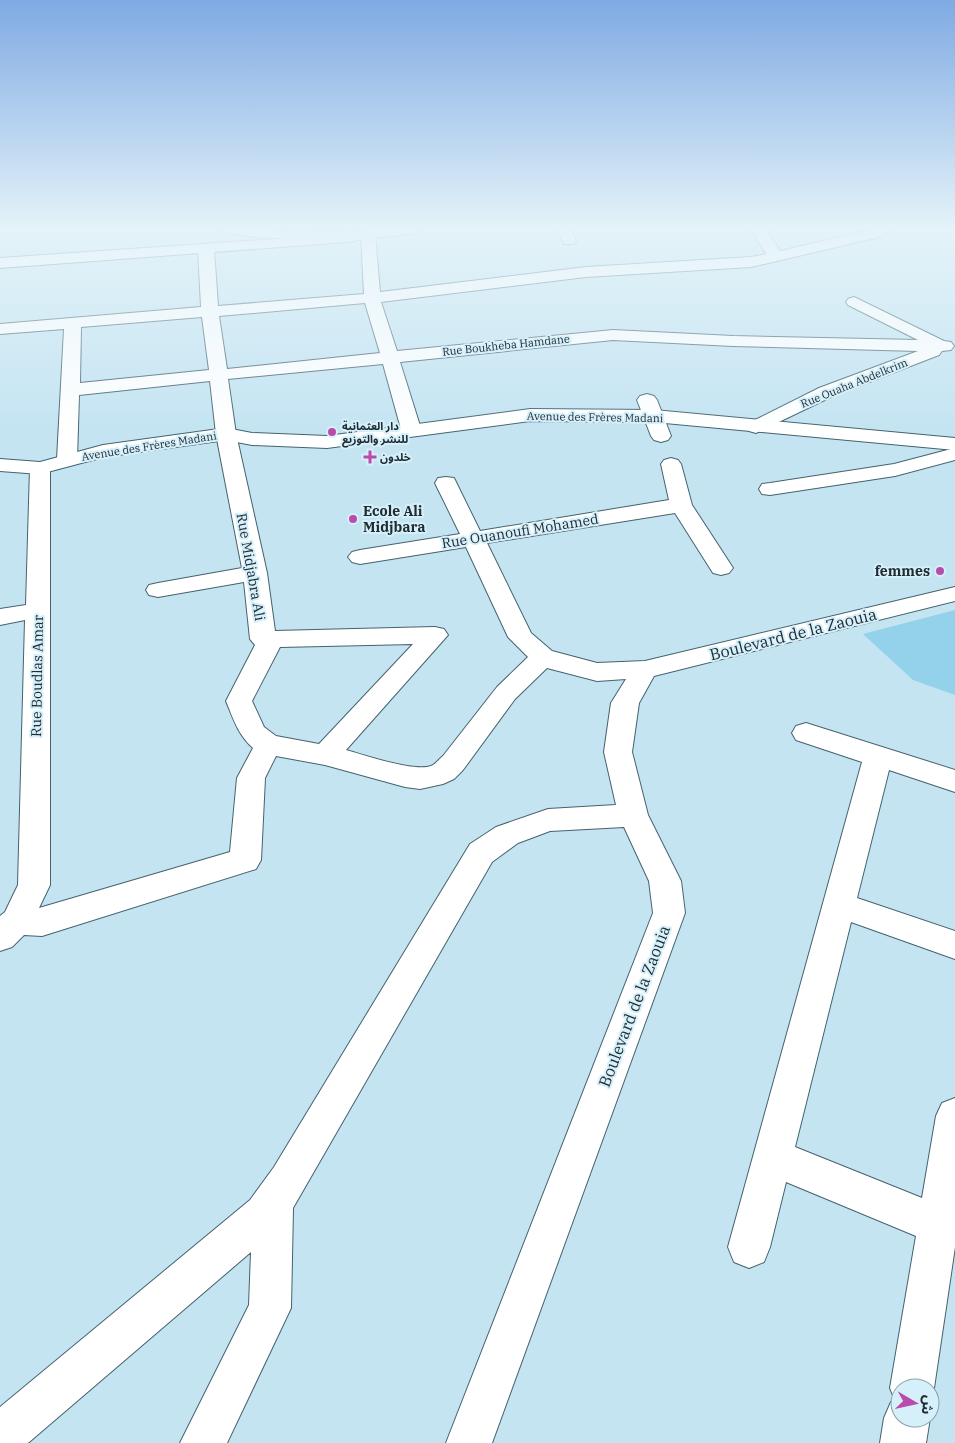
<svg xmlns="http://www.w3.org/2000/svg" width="955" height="1443" font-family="'IBM Plex Serif','Noto Sans Arabic',serif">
	<rect width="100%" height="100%" fill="#c4e4f2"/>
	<!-- green -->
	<polygon fill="#94d1eb" points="955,610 955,695 913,680 863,634"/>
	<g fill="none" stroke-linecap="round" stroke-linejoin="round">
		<!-- minor casing -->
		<g stroke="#45626e" stroke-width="2">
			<g id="minor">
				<polygon points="557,229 571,229 576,241 574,244 564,244"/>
				<path d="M751 229H766L780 251 874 229H889L884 236 751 267 586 277 381 302 397 351 613 330 733 336 918 340 848 305 846 302 848 299 854 297 944 341 951 342 954 346 951 350 942 351 939 355 833 396 756 433 749 431 746 427 749 423 819 388 918 351 733 346 613 340 400 362 421 429 418 433 411 435 404 433 401 429 383 364 228 379 236 434 267 573 275 631 435 627 444 629 448 635 346 750C364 755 414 772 431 766 436 764 439 759 443 756L497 687 528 657 508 637 466 547 360 564 352 562 348 557 352 552 360 550 460 534 435 483 438 478 446 477 454 478 480 531 669 500 661 464 664 460 671 458 678 460 681 464 692 505 733 568 729 573 721 575 713 573 675 513 487 543 531 633 552 651 597 663 645 661 955 587V601L654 676 639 703 632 752 648 815 681 881 685 913 492 1443H446L653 913 649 881 624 827 550 831 518 843 492 862 293 1208 291 1308 227 1443H180L249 1305 251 1252 28 1443H0V1407L250 1200 274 1167 470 844 496 827 548 809 616 805 604 752 611 703 626 679 597 681 547 668 515 699 463 770 454 779 443 784 420 789 405 787 325 765 276 756 265 778 261 860 256 869 42 936 24 935 12 947 0 951V916L5 912 18 885 25 620 0 625V609L26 605 30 468 33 464 40 462 47 464 50 468V885L39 908 230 852 237 778 253 748C238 735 233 718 226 701L255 645 250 639 244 582 158 597 149 595 146 590 149 585 158 583 242 568 216 434 210 381 79 395 77 459 74 463 67 465 60 463 57 459 64 329 0 334V324L201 307 198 249 201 246H211L214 249 218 306 364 294 361 234 363 231H373L375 234 380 292 586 267 751 257 766 254ZM365 303 380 353 227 369 219 316ZM202 317 209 370 80 383 81 327ZM413 644 319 744 276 736 264 727 252 701 280 647Z"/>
				<polygon points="647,394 654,396 657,400 671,436 668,440 661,442 654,440 651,436 637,400 640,396"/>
				<polygon points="955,448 955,460 895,476 770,495 762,494 759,489 762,484 770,483 894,464"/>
				<polygon points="806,723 955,770 955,792 889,770 857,898 955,931 955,959 851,922 795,1147 922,1198 936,1116 942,1103 955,1098 955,1247 934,1388 930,1399 930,1388 900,1388 900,1418 930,1418 926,1443 880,1443 884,1418 891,1402 895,1400 890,1388 916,1236 786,1182 770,1247 764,1262 749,1268 734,1262 728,1247 862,762 796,740 792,733 796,726"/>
			</g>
		</g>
		<!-- tertiary casing -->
		<g stroke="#45626e" stroke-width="2">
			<g id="tertiary">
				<polygon points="368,230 373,231 375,234 373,237 348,242 0,268 0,258 348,234"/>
				<polygon points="530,409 654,410 955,438 955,450 654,422 530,421 327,448 252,445 226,440 104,457 40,474 0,471 0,459 40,462 103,445 226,428 252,433 327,436"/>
			</g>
		</g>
		<!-- secondary casing -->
		<g stroke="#45626e" stroke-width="2">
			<path id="secondary" d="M219 229 322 231 425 229C414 242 231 243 219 229Z"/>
		</g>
		<!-- minor -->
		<use href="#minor" fill="#fff" fill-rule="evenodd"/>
		<!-- tertiary -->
		<use href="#tertiary" fill="#fff" fill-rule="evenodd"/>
		<!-- secondary -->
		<use href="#secondary" fill="#fff" fill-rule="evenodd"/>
	</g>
	<!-- sky -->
	<linearGradient id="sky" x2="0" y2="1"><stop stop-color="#7faae3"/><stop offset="0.53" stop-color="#e4f3f9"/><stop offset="1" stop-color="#e4f3f9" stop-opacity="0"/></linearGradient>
	<rect width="955" height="431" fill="url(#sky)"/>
	<!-- markers -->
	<g fill="#b94cab" stroke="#d6f0fb" stroke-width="2">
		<circle cx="332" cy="432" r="5"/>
		<path d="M367.5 449.5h5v5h5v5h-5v5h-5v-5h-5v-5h5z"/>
		<circle cx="353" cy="519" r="5"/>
		<circle cx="940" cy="571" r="5"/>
	</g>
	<g text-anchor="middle" stroke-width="4" stroke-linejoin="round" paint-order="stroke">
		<!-- far-street labels -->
		<g font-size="11" fill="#202c31" stroke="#d6f0fb">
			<text transform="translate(506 345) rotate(-6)" y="4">Rue Boukheba Hamdane</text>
			<text transform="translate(854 383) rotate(-22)" y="4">Rue Ouaha Abdelkrim</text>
			<text transform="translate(595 417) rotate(1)" y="4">Avenue des Frères Madani</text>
			<text transform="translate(149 446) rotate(-9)" y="4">Avenue des Frères Madani</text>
		</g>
		<!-- far-poi labels -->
		<g font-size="11" font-weight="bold" fill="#202c31" stroke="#d6f0fb" text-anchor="start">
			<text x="342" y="430">دار العثمانية<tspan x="342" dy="13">للنشر والتوزيع</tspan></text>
			<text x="380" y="461">خلدون</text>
		</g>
		<!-- poi labels -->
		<g font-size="14" font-weight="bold" fill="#202c31" stroke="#d6f0fb" text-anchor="start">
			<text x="363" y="516">Ecole Ali<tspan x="363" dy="16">Midjbara</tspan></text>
			<text x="930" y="576" text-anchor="end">femmes</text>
		</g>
		<!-- street labels -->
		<g font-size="14" fill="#202c31" stroke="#d6f0fb">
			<text transform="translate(520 531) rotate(-9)" y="5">Rue Ouanoufi Mohamed</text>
			<text transform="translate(251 567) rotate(80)" y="5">Rue Midjabra Ali</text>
			<text transform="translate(37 676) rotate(-89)" y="5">Rue Boudlas Amar</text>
		</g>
		<!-- near-street labels -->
		<g font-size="16" fill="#202c31" stroke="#d6f0fb">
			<text transform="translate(793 634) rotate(-14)" y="6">Boulevard de la Zaouia</text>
			<text transform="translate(634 1006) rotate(-69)" y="6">Boulevard de la Zaouia</text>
		</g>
	</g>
	<!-- north arrow -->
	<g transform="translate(915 1403) rotate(99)"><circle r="24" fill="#d6f0fb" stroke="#8da2aa"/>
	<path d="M0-4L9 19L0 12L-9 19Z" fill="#b94cab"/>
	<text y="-8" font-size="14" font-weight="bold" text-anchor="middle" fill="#202c31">ش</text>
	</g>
</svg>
